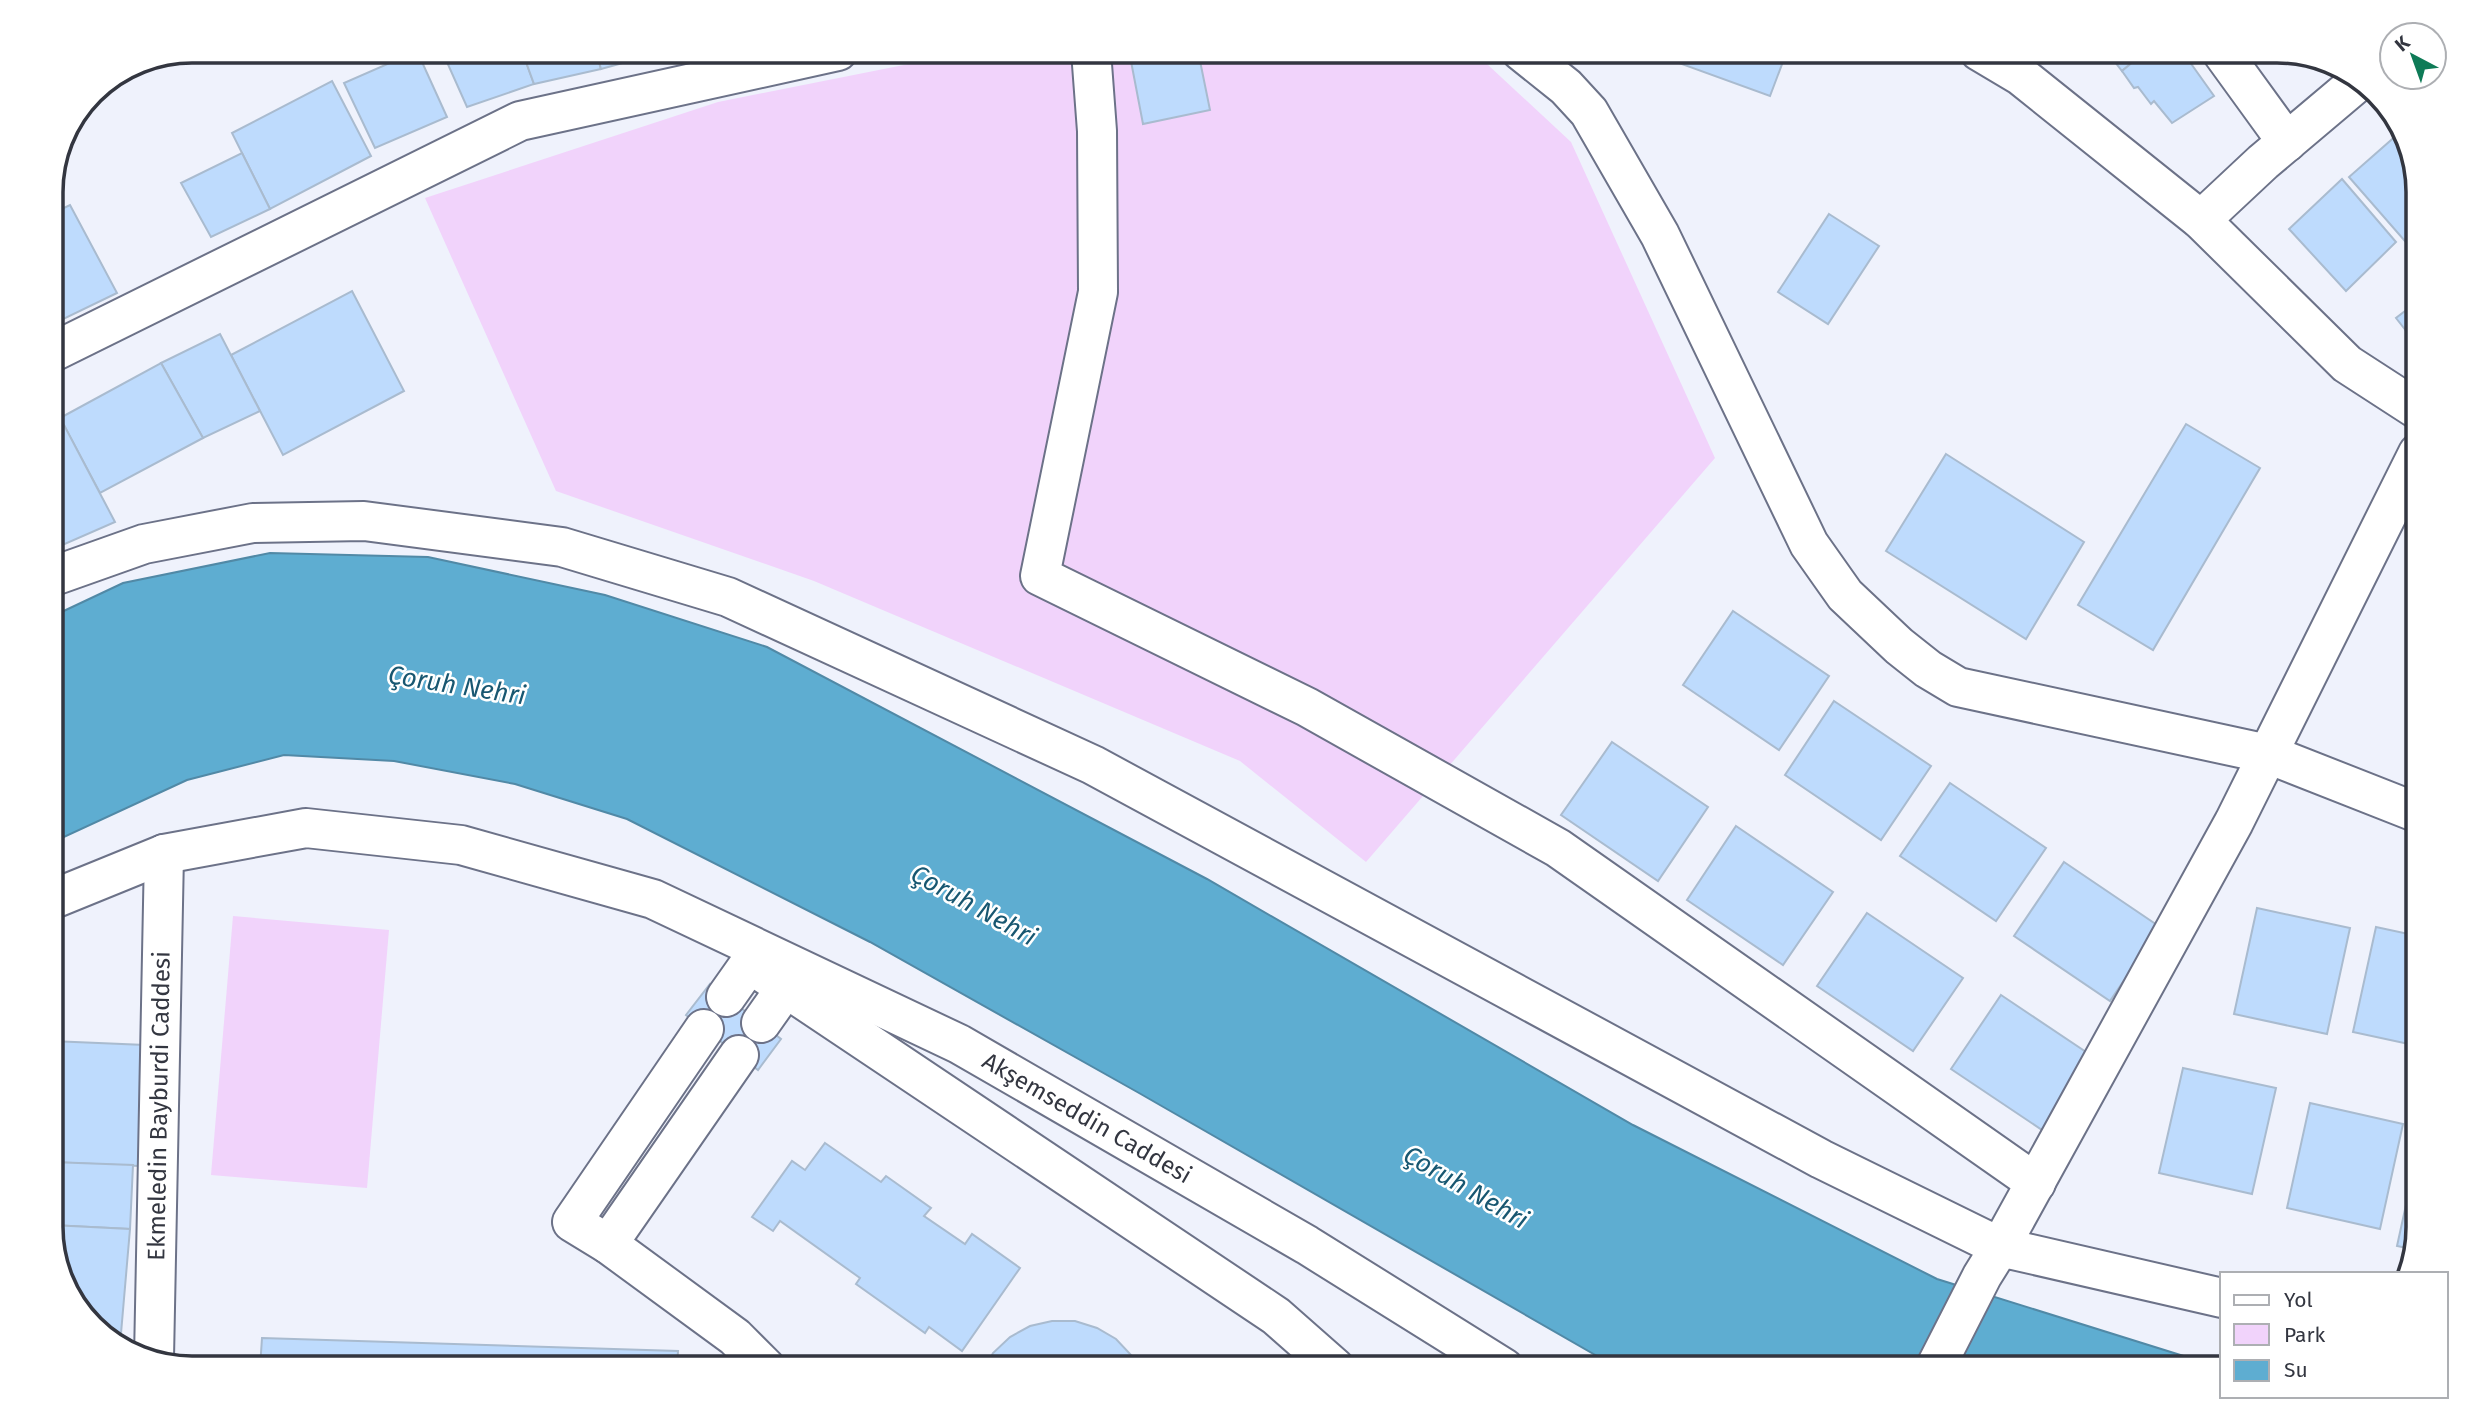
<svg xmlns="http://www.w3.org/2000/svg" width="2469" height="1419" font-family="'Fira Sans',sans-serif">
	<rect width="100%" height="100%" fill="#eff2fc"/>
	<!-- green -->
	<g fill="#f1d3fb">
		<polygon points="974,51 1473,51 1571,142 1715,458 1366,862 1240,761 814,581 556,491 425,198 718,102"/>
		<polygon points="233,916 389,930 367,1188 211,1175"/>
	</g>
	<!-- water -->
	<polygon fill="#5eadd1" stroke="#5189a6" stroke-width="2" points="270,553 428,557 605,595 767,647 1207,879 1633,1125 1937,1279 2222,1368 1618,1368 1139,1093 870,942 627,819 515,784 394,761 284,755 187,780 51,843 51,617 123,583"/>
	<!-- building -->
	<g fill="#bedbfd" stroke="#a9bbcf" stroke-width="2">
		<polygon points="417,51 447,117 375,148 344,83"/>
		<polygon points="442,51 522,51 534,84 467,107"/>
		<polygon points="522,51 596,51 601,69 534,84"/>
		<polygon points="596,51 666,51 601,69"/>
		<polygon points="1155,51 1198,51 1210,110 1143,124 1130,56"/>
		<polygon points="1655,51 1787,51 1770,96 1654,54"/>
		<polygon points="2098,51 2146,51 2122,71 2111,57 2106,61"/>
		<polygon points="2146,51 2182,51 2214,96 2172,123 2154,101 2151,104 2138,87 2134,88 2122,71"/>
		<polygon points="332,81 371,156 270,209 232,133"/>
		<polygon points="2398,134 2405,142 2418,183 2418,256 2349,177"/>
		<polygon points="242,153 270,209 211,237 181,183"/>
		<polygon points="2342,179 2396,242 2346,291 2289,229"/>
		<polygon points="70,205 117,293 51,325 51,214"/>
		<polygon points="1829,214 1879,246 1828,324 1778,292"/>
		<polygon points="352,291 404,391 283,455 231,355"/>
		<polygon points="2418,301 2418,346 2396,318"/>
		<polygon points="220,334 260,411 203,438 161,363"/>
		<polygon points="161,363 203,438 100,493 60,418"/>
		<polygon points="2186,424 2260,468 2153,650 2078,605"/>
		<polygon points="64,425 115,522 51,550 51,431"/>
		<polygon points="1946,454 2084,542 2026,639 1886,551"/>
		<polygon points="1733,611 1829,676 1779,750 1683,685"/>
		<polygon points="1834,701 1931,766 1881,840 1785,775"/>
		<polygon points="1612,742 1708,807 1658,881 1561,815"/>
		<polygon points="1950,783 2046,848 1996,921 1900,856"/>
		<polygon points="1736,826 1833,892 1783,965 1687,900"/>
		<polygon points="2064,862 2160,927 2110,1001 2014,936"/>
		<polygon points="2257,908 2350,928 2327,1034 2234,1014"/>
		<polygon points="1867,913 1963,978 1913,1051 1817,986"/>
		<polygon points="2376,927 2418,936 2418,1046 2353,1032"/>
		<polygon points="710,984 781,1039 758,1070 686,1015"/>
		<polygon points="2001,995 2098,1060 2048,1134 1951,1069"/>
		<polygon points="51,1041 145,1045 139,1166 51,1162"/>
		<polygon points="2183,1068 2276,1088 2252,1194 2159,1173"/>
		<polygon points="2310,1103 2403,1124 2380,1229 2287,1208"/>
		<polygon points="825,1143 881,1182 886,1176 931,1208 924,1216 965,1244 972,1234 1020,1268 962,1351 929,1327 925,1333 856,1284 860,1278 780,1221 773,1231 752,1217 792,1161 805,1170"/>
		<polygon points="2418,1150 2418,1227 2412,1249 2397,1246"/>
		<polygon points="51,1162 133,1165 130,1229 51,1225"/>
		<polygon points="51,1225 130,1229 120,1345 117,1345 70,1298 51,1236"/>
		<polygon points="1052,1321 1075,1321 1097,1328 1116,1339 1132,1356 1138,1368 985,1368 993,1353 1010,1337 1030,1326"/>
		<polygon points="262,1338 678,1351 677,1368 260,1368"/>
	</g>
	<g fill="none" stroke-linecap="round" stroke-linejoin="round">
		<!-- minor casing -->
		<g stroke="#6c7288" stroke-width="42">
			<g id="minor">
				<polyline points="1091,51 1097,131 1098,292 1040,576 1307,707 1558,848 2036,1183"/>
				<polyline points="1521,51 1566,87 1589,112 1660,235 1809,544 1845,595 1899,646 1928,669 1958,687 2268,754 2418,813"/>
				<polyline points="1979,51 2021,76 2201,220 2347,364 2418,410"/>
				<polyline points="2221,51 2287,142"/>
				<polyline points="2201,220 2263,162 2359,81"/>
				<polyline points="51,353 520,121 838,51"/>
				<polyline points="51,577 144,544 253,523 364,521 562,547 728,597 1093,765 1821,1159 2000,1247 2234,822 2418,453"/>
				<polyline points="51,900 164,854 306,828 461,845 653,899 959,1044 1307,1245 1504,1368"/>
				<polyline points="753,966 1276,1316 1335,1368"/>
				<polyline points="726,997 750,963"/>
				<polyline points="761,1023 785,989"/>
				<polyline points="704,1029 572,1222 608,1244 739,1055"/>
				<polyline points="608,1244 735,1337 766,1368"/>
				<polyline points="154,1358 164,854"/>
				<polyline points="1935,1368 1982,1276 2000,1247 2222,1298"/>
			</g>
		</g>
		<!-- minor -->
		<use href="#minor" stroke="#fff" stroke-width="38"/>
	</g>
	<g text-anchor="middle" stroke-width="5" stroke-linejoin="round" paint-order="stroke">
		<!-- street labels -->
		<g font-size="24" fill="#333640" stroke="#fff">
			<text transform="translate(159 1106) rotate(-89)" y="8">Ekmeledin Bayburdi Caddesi</text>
			<text transform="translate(1087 1118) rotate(30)" y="8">Akşemseddin Caddesi</text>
		</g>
		<!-- water labels -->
		<g font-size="26" font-style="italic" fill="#185771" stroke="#fff">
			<text transform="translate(457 685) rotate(9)" y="9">Çoruh Nehri</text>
			<text transform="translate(974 905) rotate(29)" y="9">Çoruh Nehri</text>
			<text transform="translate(1466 1187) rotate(30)" y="9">Çoruh Nehri</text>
		</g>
	</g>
	<!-- crop -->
	<path d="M0 0H2469V1419H0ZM192 63H2277A129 129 0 0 1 2406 192V1227A129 129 0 0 1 2277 1356H192A129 129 0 0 1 63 1227V192A129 129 0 0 1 192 63Z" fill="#fff" fill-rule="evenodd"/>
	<path fill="none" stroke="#333640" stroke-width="3.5" d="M192 63H2277A129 129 0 0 1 2406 192V1227A129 129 0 0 1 2277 1356H192A129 129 0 0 1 63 1227V192A129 129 0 0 1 192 63Z"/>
	<!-- legend -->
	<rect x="2220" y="1272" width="228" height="126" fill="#ffffff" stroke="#adafb3" stroke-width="2"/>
	<rect x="2234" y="1295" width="35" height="10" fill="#ffffff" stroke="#adafb3" stroke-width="2"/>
	<text x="2284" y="1307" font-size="21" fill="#333640">Yol</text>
	<rect x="2234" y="1324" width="35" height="21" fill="#f1d3fb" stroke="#adafb3" stroke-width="2"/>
	<text x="2284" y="1342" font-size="21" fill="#333640">Park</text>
	<rect x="2234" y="1360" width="35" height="21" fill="#5eadd1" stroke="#adafb3" stroke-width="2"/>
	<text x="2284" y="1377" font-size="21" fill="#333640">Su</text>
	<!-- north arrow -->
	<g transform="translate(2413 56) rotate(319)"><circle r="33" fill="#ffffff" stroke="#adafb3" stroke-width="2"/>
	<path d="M0-5L12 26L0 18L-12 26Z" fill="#0e7b57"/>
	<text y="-10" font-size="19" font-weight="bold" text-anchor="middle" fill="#333640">K</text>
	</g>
</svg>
